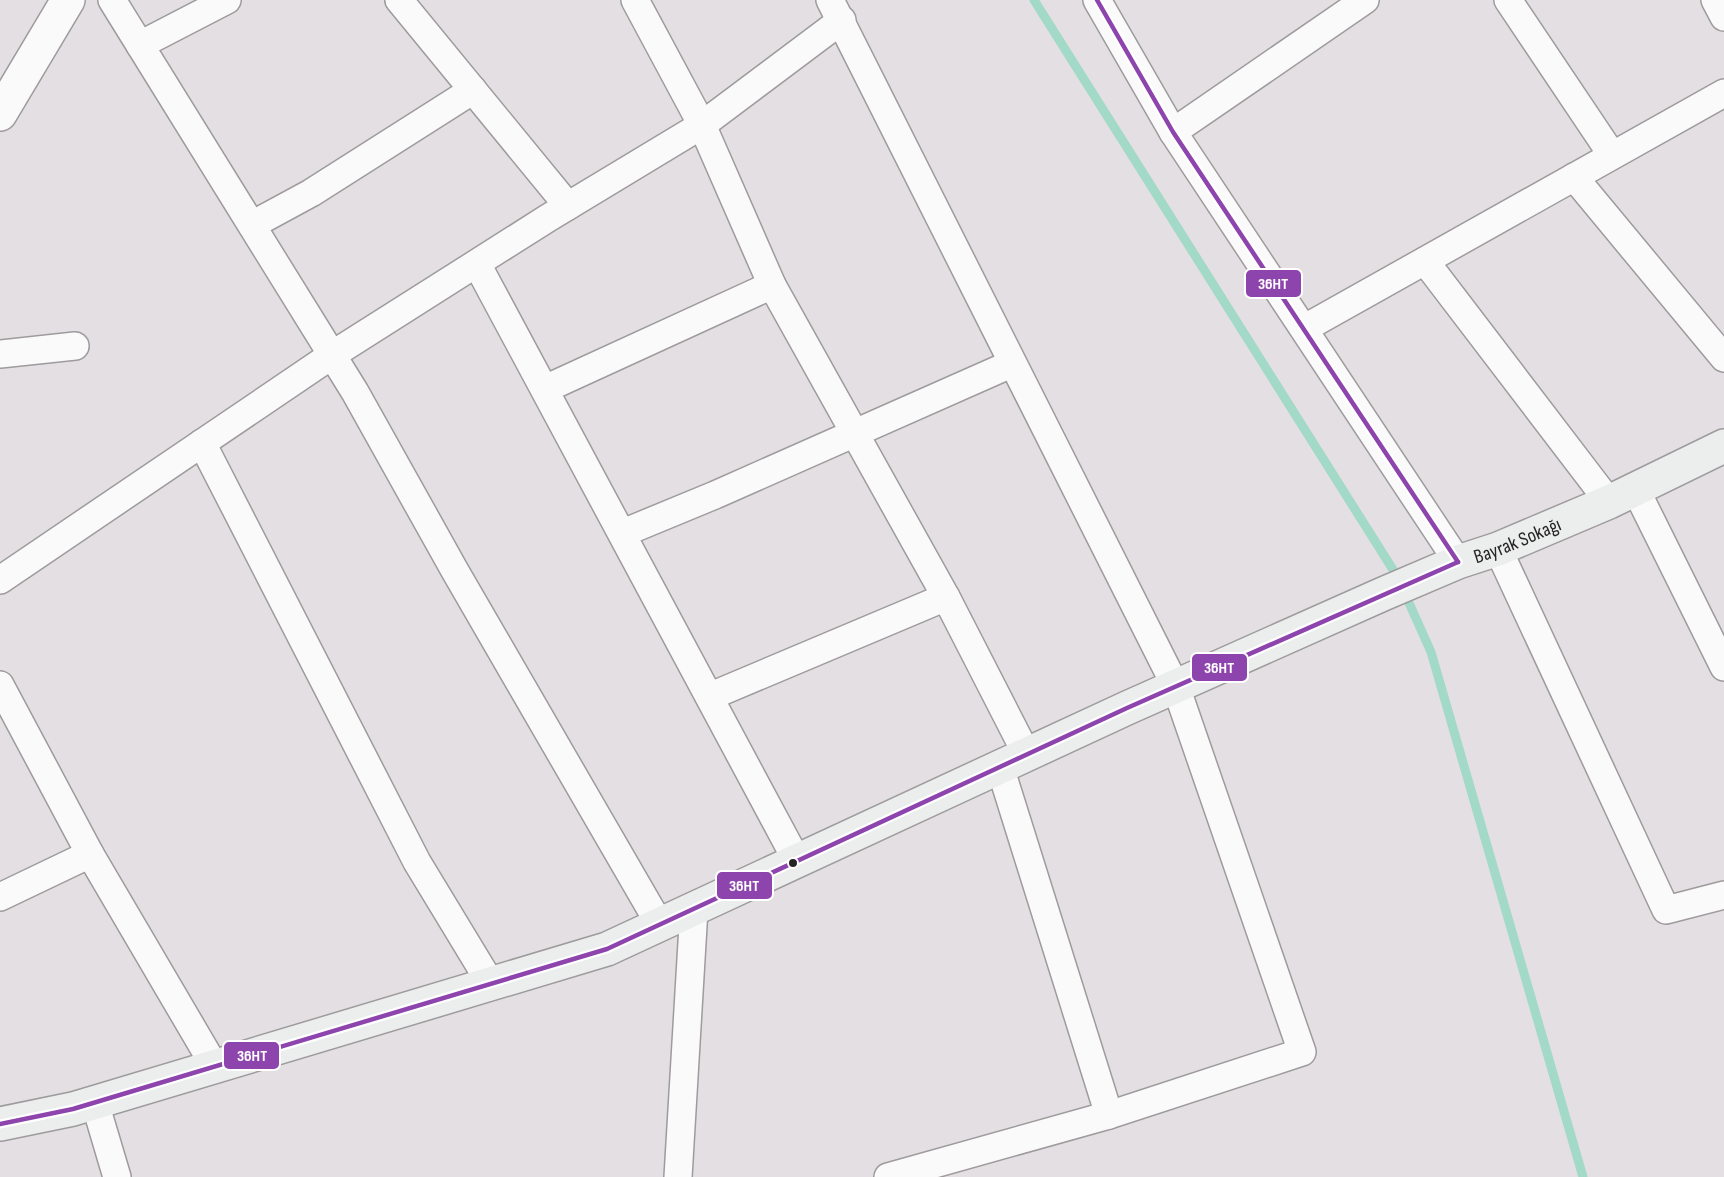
<svg xmlns="http://www.w3.org/2000/svg" width="1724" height="1177" font-family="'Sofia Sans Condensed',sans-serif">
	<rect width="100%" height="100%" fill="#e4dfe2"/>
	<g fill="none" stroke-linecap="round" stroke-linejoin="round">
		<!-- stream -->
		<polyline stroke="#a2d9c7" stroke-width="9" points="1034,0 1397,576 1431,652 1583,1177"/>
		<!-- minor casing -->
		<g stroke="#9e9b9d" stroke-width="30">
			<g id="minor">
				<polyline points="112,0 355,392 455,571 660,925"/>
				<polyline points="399,0 568,206"/>
				<polyline points="635,0 702,125 772,285 946,597 1027,755"/>
				<polyline points="830,0 1176,687 1302,1052 1109,1115 888,1177"/>
				<polyline points="1097,0 1173,132 1458,562"/>
				<polyline points="1508,0 1612,155"/>
				<polyline points="1715,0 1724,17"/>
				<polyline points="140,45 227,0"/>
				<polyline points="1173,132 1365,0"/>
				<polyline points="1574,177 1724,358"/>
				<polyline points="252,225 311,193 473,90"/>
				<polyline points="1425,261 1609,502"/>
				<polyline points="477,264 797,861"/>
				<polyline points="1305,328 1724,93"/>
				<polyline points="0,354 75,346"/>
				<polyline points="545,389 772,285"/>
				<polyline points="202,443 417,862 491,984"/>
				<polyline points="1635,488 1724,667"/>
				<polyline points="623,533 715,495 1011,364"/>
				<polyline points="1498,549 1666,910 1724,895"/>
				<polyline points="0,580 332,355 548,218 702,125 842,20"/>
				<polyline points="0,685 90,854 215,1067"/>
				<polyline points="711,696 946,597"/>
				<polyline points="1000,767 1109,1115"/>
				<polyline points="0,897 90,854"/>
				<polyline points="95,1103 117,1177"/>
				<polyline points="678,1177 694,909"/>
			</g>
		</g>
		<!-- tertiary casing -->
		<g stroke="#9e9b9d" stroke-width="36">
			<polyline id="tertiary" points="0,114 68,0"/>
		</g>
		<!-- secondary casing -->
		<g stroke="#9e9b9d" stroke-width="36">
			<g id="secondary">
				<path id="s1" d="M0 1124 73 1109 607 949 1127 708 1383 594 1458 562 1498 549 1609 502 1724 446"/>
			</g>
		</g>
		<!-- minor -->
		<use href="#minor" stroke="#fbfafb" stroke-width="27"/>
		<!-- tertiary -->
		<use href="#tertiary" stroke="#fbfafb" stroke-width="33"/>
		<!-- secondary -->
		<use href="#secondary" stroke="#eceeee" stroke-width="33"/>
		<!-- bus-1 casing -->
		<g stroke="#fff" stroke-width="9">
			<g id="bus-1">
				<polyline points="1097,0 1173,132 1458,562"/>
				<polyline points="0,1124 73,1109 607,949 1127,708 1458,562"/>
			</g>
		</g>
		<!-- bus-1 -->
		<use href="#bus-1" stroke="#8e44ad" stroke-width="4.5"/>
	</g>
	<!-- markers -->
	<circle fill="#272426" stroke="#fff" stroke-width="2" cx="793" cy="863" r="5"/>
	<g text-anchor="middle" stroke-width="4.5" stroke-linejoin="round" paint-order="stroke">
		<!-- street labels -->
		<g font-size="20" fill="#272426" stroke="#fff">
			<text dy="7" stroke="none"><textPath href="#s1" startOffset="1630">Bayrak Sokağı</textPath></text>
		</g>
	</g>
	<g stroke="#fff" stroke-width="2">
		<rect x="1245" y="269" width="57" height="29" rx="6" fill="#8e44ad"/>
		<rect x="1191" y="653" width="57" height="29" rx="6" fill="#8e44ad"/>
		<rect x="716" y="871" width="57" height="29" rx="6" fill="#8e44ad"/>
		<rect x="223" y="1041" width="57" height="29" rx="6" fill="#8e44ad"/>
	</g>
	<g font-size="16" text-anchor="middle" font-weight="bold" fill="#fff">
		<text x="1273" y="289">36HT</text>
		<text x="1219" y="673">36HT</text>
		<text x="744" y="891">36HT</text>
		<text x="252" y="1061">36HT</text>
	</g>
</svg>
